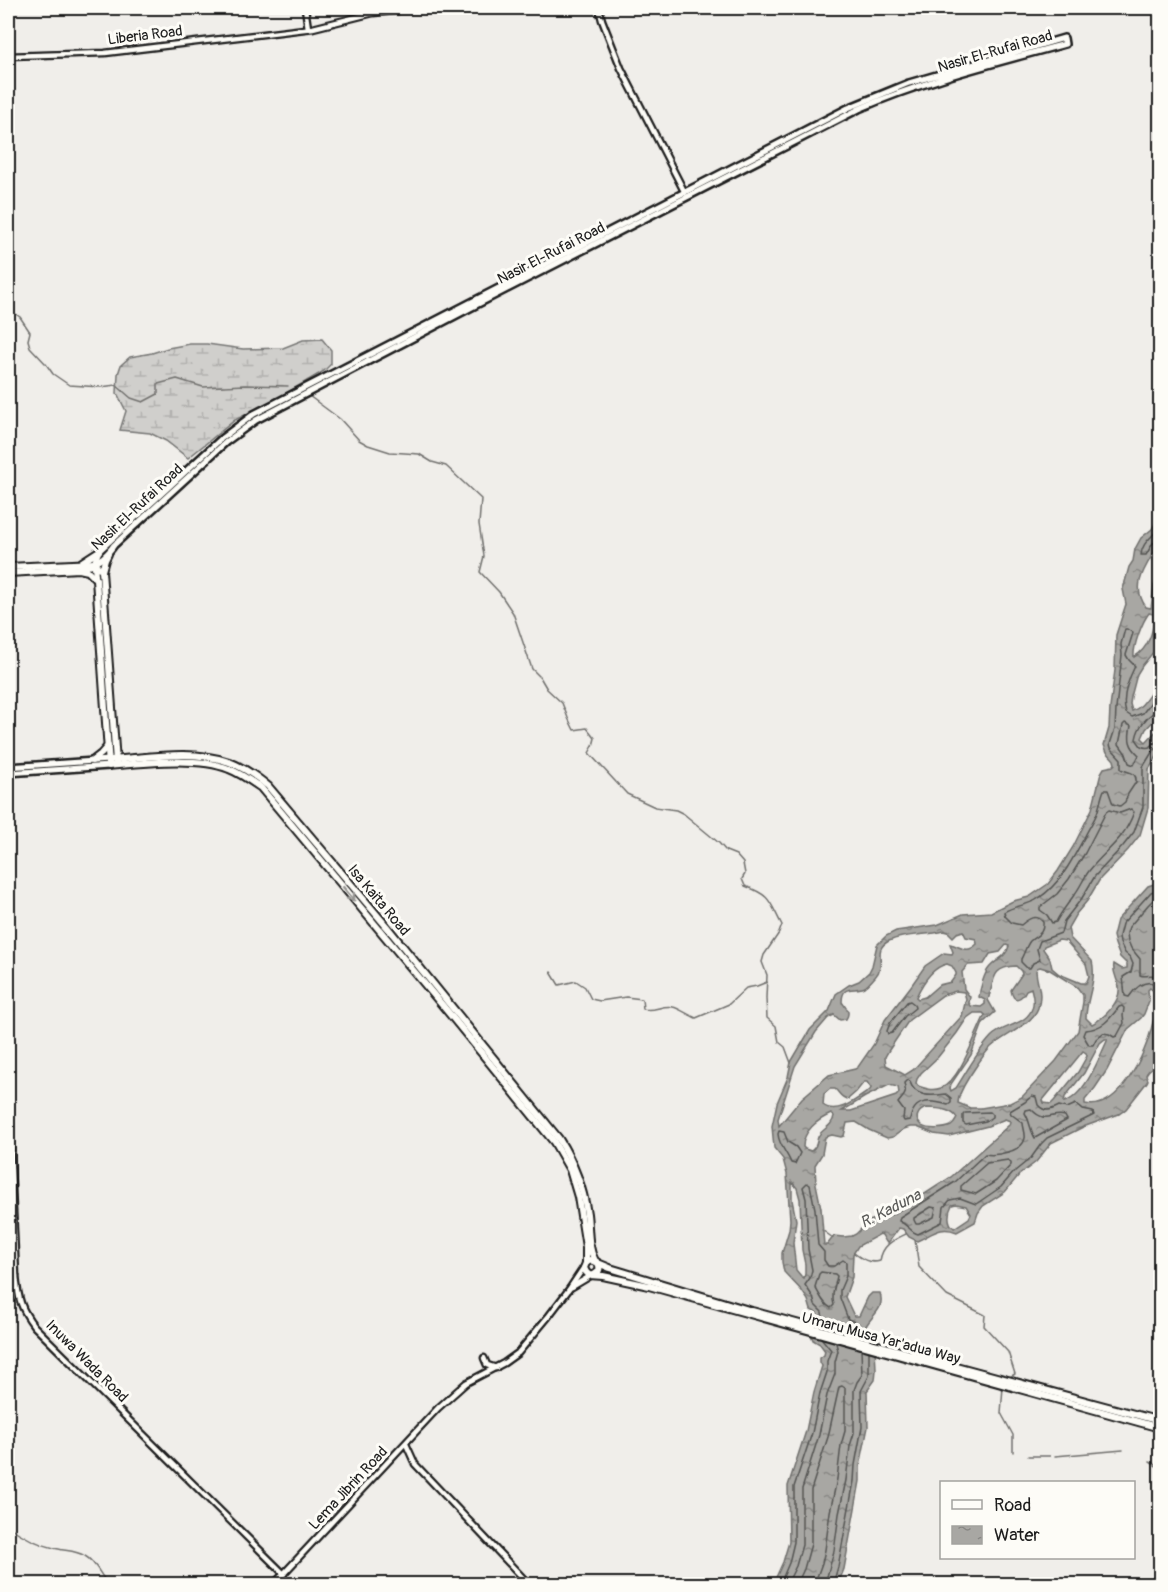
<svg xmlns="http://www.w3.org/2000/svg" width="1168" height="1592" font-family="Pangolin,sans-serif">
	<defs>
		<pattern id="wetland-marsh" width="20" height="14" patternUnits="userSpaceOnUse" patternTransform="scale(1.5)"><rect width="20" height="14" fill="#d0cfcc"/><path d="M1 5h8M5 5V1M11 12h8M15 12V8" fill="none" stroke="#b2b1af"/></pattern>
		<pattern id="water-ripples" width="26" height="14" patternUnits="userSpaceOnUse" patternTransform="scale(1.5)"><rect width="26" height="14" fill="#a8a7a3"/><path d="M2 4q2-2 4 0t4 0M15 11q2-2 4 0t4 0" fill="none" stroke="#888784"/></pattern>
	</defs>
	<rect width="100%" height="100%" fill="#f0eeea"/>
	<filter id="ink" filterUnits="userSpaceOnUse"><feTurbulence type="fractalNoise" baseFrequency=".0167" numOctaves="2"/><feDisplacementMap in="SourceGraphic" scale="12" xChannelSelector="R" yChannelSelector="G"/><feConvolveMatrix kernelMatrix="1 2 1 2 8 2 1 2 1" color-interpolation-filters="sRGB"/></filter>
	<g filter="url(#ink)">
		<!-- wetland -->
		<polygon fill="url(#wetland-marsh)" stroke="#767674" stroke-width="1.5" points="322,339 331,350 331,364 324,371 271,402 235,420 188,458 166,441 150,433 120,430 126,411 117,393 118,374 121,365 130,357 152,353 168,348 190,344 207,344 243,349 283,348 303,340"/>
		<!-- water -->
		<path fill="url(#water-ripples)" stroke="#706f6d" stroke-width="1.5" fill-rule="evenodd" d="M1160 515V546L1157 547C1146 567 1130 585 1146 607L1151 608 1154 586 1160 568V635L1155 650 1142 666 1137 674 1131 697 1130 704 1132 711C1145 707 1150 690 1160 682V714L1146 729 1142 738 1146 742 1160 727V752L1149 769 1148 808 1140 835 1128 850 1100 879 1087 901 1076 914 1068 928 1070 938 1092 961C1097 982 1086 998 1086 1018L1092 1024C1104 1018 1121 1002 1119 987 1117 978 1112 972 1114 964L1122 969 1127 968V964L1120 957 1115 944 1113 936 1117 920 1148 886 1160 882V938L1157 949 1160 962V1059C1157 1067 1149 1067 1146 1075L1148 1080 1147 1082 1126 1109 1119 1114 1083 1127 1051 1143 1036 1162 1019 1175 1005 1192 983 1206 978 1213 975 1222 957 1232C940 1225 933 1234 917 1241L909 1237 903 1229 899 1228 888 1243 886 1242 882 1235 880 1234 858 1246 853 1254 852 1277 845 1297 854 1316H859L868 1297 872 1293H880C885 1309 873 1314 866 1326L875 1348 876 1370 875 1380 867 1391 868 1427 860 1466V1481L844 1569 838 1584H773L783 1562 789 1542 788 1486 806 1431 814 1392 822 1366 820 1362V1358L824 1355 825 1351 820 1344 813 1340 809 1329 810 1322 817 1317V1313L811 1310 808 1300 802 1291 784 1272 782 1262V1253L789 1230 790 1220 787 1174 783 1159 774 1148 772 1126 777 1103 788 1077 791 1062 810 1030 829 1011 836 994 849 985 859 981 869 972 872 966 877 945 886 936 896 931 937 925 963 914 991 912 1013 901 1029 897 1048 884 1058 871 1073 847 1092 809 1101 773 1104 768 1113 766 1115 764 1114 760 1107 752 1104 745 1109 728 1110 708 1115 670 1116 635 1126 604 1123 589 1129 567 1133 561 1135 549 1141 538 1152 529ZM1149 613 1153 614C1155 630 1148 649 1134 657 1133 646 1142 622 1149 613ZM944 931 948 932 953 937 957 933 963 931 966 937 976 939 977 944C966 955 961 946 950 944L953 952 952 954 944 953 925 966 911 986 885 1020 874 1044 858 1067 855 1069 829 1075 802 1098 779 1126 778 1119 795 1066 816 1032 828 1018 834 1015 840 1020 846 1019C851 1012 846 1008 842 1002 842 983 855 992 865 987 869 984 872 980 875 977 888 963 871 950 889 941 906 933 927 936 944 931ZM1059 940 1066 941 1086 964 1089 976 1087 981 1085 983H1081L1059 974 1052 968 1050 959 1043 949 1044 946ZM1006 945 1009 946C1006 958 996 959 989 968 984 974 980 989 979 997L985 1000V1004L981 1007 971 1006 969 1003 970 997 964 989 962 972 968 965 984 964 990 954 1000 952ZM947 964 952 966 956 973V975L951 982 939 985 925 997 918 999 916 997C922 984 932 967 947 964ZM1016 966 1021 971 1022 974 1011 990C1013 1004 1022 999 1026 990L1031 988C1033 995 1035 1005 1031 1011 1023 1026 1002 1025 991 1037 977 1052 967 1071 956 1088L951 1091 950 1088 951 1084 971 1055 983 1023 995 1012 988 1000C995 981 990 967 1016 966ZM1040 967 1050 970 1077 987 1083 995V1002L1078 1031 1056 1061 1022 1097 1010 1103 981 1108H970L958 1103C958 1095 964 1085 969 1077 976 1067 982 1056 991 1047 1004 1035 1032 1025 1038 1008 1043 991 1037 986 1036 971L1037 968ZM1150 988C1153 990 1156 994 1157 999 1159 1008 1154 1017 1152 1026 1146 1053 1119 1112 1085 1104V1100L1095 1088 1107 1070 1128 1029 1141 1018 1144 1014 1149 1001 1148 990ZM956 991 964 992 966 999 962 1016 913 1070 905 1075 886 1065 885 1057 889 1050 909 1020 943 995ZM974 1013H983L985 1015C976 1032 960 1081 941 1088 933 1091 926 1089 918 1086L916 1083 917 1079 921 1073 938 1057 957 1033 967 1018ZM1105 1039H1107V1041C1099 1059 1084 1097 1064 1102L1065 1097 1084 1073 1100 1043ZM1083 1051 1086 1053 1087 1056 1078 1072 1054 1101 1051 1104 1044 1103 1043 1100ZM864 1082H867L871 1088 870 1090C858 1098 837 1116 823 1105L824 1094 830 1089H835C840 1093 840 1098 848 1099L856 1092ZM889 1085 898 1087 899 1093 896 1096 851 1111H842L865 1097ZM927 1108C937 1108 952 1109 957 1118 955 1122 955 1123 951 1126 945 1129 928 1130 922 1126 913 1119 918 1110 927 1108ZM831 1114 834 1116C832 1128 822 1128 818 1137 816 1144 817 1146 811 1151L805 1149 803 1147C803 1131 817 1120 831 1114ZM1005 1119 1010 1121 1009 1125 951 1177 908 1205 893 1214 869 1221 856 1234 852 1236 843 1237 834 1236 827 1245H824L821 1208 816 1184 815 1165 822 1154 825 1137 832 1135 841 1137 844 1136 847 1123 856 1122 869 1130 887 1138 893 1137 904 1129 910 1127H917L934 1134 949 1136 988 1126ZM792 1182 797 1188 800 1199 802 1250 805 1264V1274L804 1278 801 1276 796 1270 793 1243 796 1220 792 1200ZM956 1204 966 1206 971 1214 969 1218 954 1228C947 1223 948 1212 952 1205Z"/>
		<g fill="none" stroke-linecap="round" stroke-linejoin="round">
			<!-- shore -->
			<g stroke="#545452" stroke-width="1.5">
				<path d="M1160 526C1154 537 1142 541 1141 555H1146L1153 543 1160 541"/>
				<path d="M1160 690 1143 713 1132 717 1126 713C1121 698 1128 680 1135 666L1129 660 1126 655 1133 633 1127 629H1125L1121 644 1122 655 1116 709 1115 729 1110 744 1111 748 1121 759V769C1128 773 1137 771 1136 782L1128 794 1125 802 1120 806 1113 804 1108 790H1104C1101 797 1100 805 1097 813 1094 821 1088 829 1084 838 1072 860 1061 883 1039 898 1028 906 1015 905 1004 912L1005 916 1012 923 1021 925C1028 919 1036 913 1043 922 1044 934 1037 935 1030 941 1026 946 1024 954 1021 959V962L1027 968H1030L1033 963 1040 960 1037 949 1040 941 1061 933 1064 921 1082 898 1095 876 1123 846 1134 832 1143 807V767L1154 749H1160"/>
				<path d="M1160 710C1148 713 1138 727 1136 739L1141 746C1150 751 1155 743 1160 736"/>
				<path d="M1125 723 1131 726C1128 739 1129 746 1139 755L1134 765 1129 763 1126 754 1119 744 1123 725Z"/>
				<path d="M1131 809 1134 812C1123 842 1107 848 1089 871 1083 879 1080 888 1074 895 1068 904 1061 912 1056 922L1052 923 1047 915 1040 910V907L1057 894 1069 879 1085 853 1106 812 1109 810 1120 813Z"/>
				<path d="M1160 889 1151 892 1122 924 1119 936 1120 943 1125 953 1130 957 1133 964 1131 972 1123 977 1125 996 1129 997C1135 988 1144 979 1156 984L1160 992"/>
				<path d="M1160 896 1155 898 1148 905 1129 927 1127 933 1128 941 1131 948 1140 959V975C1147 978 1152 972 1160 978"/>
				<polygon points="910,1001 914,1004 915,1008 905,1016 892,1033 888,1034 887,1031 890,1023 907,1002"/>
				<path d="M1122 1006 1124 1008 1123 1016 1124 1023 1117 1036 1114 1037 1109 1034 1103 1033 1096 1039 1093 1045H1089L1083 1035 1085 1030C1102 1029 1109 1020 1119 1007Z"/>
				<path d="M907 1080 910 1082C915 1098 932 1096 946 1094L951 1098V1103L948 1105C930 1100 914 1098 910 1120L904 1121 903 1119 904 1111 898 1103C905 1094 907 1095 904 1083Z"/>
				<path d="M1032 1096 1036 1097 1038 1105C1045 1113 1051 1110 1059 1106L1067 1108 1076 1104 1083 1110 1093 1112 1094 1115 1047 1138 1041 1144 1031 1158 1015 1171 1001 1187 976 1204 960 1198 950 1200 944 1207 942 1222 918 1234C910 1232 909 1225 899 1221L900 1217 955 1182 985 1154C995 1156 1023 1152 1025 1138 1026 1134 1023 1127 1023 1123L1011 1114 1010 1111 1025 1102Z"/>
				<path d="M1031 1109C1046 1125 1051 1112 1065 1116L1067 1120 1035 1138C1030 1130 1030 1121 1025 1113L1026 1110Z"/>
				<polygon points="990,1112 992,1114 992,1117 986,1121 966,1125 963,1123 963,1115 965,1113"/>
				<path d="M779 1131 784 1132 788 1142 796 1147 800 1153 795 1164 791 1163C787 1152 779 1146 778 1134Z"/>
				<polygon points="1008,1160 1011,1162 1011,1165 996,1181 976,1194 961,1190 961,1186 987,1163"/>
				<polygon points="931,1207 936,1208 934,1217 919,1224 916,1224 914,1220 914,1218"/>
				<path d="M821 1272 835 1274 837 1276C835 1287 831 1294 834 1305L831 1308C823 1304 820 1295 815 1287L819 1274Z"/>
				<polyline points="819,1324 823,1319 822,1312 815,1305 813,1297 805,1285 810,1278 812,1270 808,1249 806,1199 803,1187 807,1183 810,1185 815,1209 818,1245 824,1252 824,1260 828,1266 834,1266 843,1260 846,1262 846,1276 840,1290 840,1298 848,1319 859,1324 863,1336"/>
				<polyline points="780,1584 789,1563 794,1542 794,1487 812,1433 820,1393 827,1372 827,1361 831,1350 822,1339"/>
				<polyline points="787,1584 796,1566 802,1545 802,1489 819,1435 827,1395 835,1374 835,1362 838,1351 836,1343"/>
				<polyline points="797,1584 804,1569 811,1544 811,1490 828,1437 839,1387 842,1386 845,1388 845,1431 841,1445 837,1479 830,1512 825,1550 822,1563 817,1577 816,1584"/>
				<polyline points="825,1584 834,1551 839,1514 846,1480 850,1446 854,1433 854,1390 857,1382 862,1375 861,1349"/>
				<polyline points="833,1584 838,1567 854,1481 855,1465 862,1427 861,1391 869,1376 869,1352"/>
			</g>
			<!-- stream -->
			<g stroke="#706f6d" stroke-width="1.5">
				<polyline points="8,309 20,317 30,332 28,340 30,347 46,364 53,374 69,385 101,387 116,385 131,398 143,402 158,394 158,384 177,379 203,387 245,385 288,386"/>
				<path d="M309 396 340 419 359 440 368 445 390 452 419 454 432 462 446 466 481 499 479 524 484 556 480 572 499 592 513 613 532 669 540 677 547 689 562 703 568 718 574 730 587 728 595 738 593 746 589 753 627 794 655 807 676 810 684 814 719 843 726 851 736 855 743 863 745 874 742 879 745 886C772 896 769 901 782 925L779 933 764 955 762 962 767 975 766 998 767 1018 776 1026 779 1042 785 1047 791 1063"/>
				<path d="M551 972 559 985 576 981 585 987 591 999 600 1001 626 997 642 999 643 1009C655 1012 663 1004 673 1007 678 1008 689 1015 696 1018L729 1004 746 988 757 986 767 982"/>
				<polyline points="822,1230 833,1238"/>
				<polyline points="915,1240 919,1267 947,1296 985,1315 984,1326 1008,1352 1015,1374 1008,1378"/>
				<path d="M854 1253C862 1259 869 1264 880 1261 882 1245 893 1240 906 1234"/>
				<polyline points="1003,1387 1001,1413 1013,1435 1013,1452"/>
				<polyline points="1028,1456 1050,1456"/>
				<polyline points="1055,1456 1123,1450"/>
				<polyline points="1150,1462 1160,1468"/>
				<path d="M8 1526C22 1536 36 1544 54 1548 64 1551 76 1550 85 1556 96 1562 100 1575 108 1584"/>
			</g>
			<!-- tertiary casing -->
			<g stroke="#1c1c1c" stroke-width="9">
				<g id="tertiary">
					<polyline points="305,8 308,28"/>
					<polyline points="599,8 602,20 621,68 685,193"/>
					<polyline points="8,56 105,53 313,28 373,13 426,8"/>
					<path d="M8 1103 16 1276C18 1298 21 1309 34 1326L284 1574"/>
					<polyline points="8,1279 16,1276"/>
					<polyline points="572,1287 592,1275"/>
					<polyline points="484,1358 487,1365 496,1368"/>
					<polyline points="406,1444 415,1464 524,1579 521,1584"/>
					<polyline points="274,1584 438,1408 466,1383 504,1363 518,1353 548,1317 570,1288 584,1267"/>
				</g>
			</g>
			<!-- secondary casing -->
			<g stroke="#1c1c1c" stroke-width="10">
				<g id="secondary">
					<path d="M81 568C94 565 106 557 114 545L226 442 256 420 474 306 859 109C925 80 996 63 1065 44L1064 38 909 83 848 108 254 414 222 438 99 551 94 563 96 579"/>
					<polyline points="8,767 109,760"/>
					<polyline points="8,773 109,766"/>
				</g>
			</g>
			<!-- primary casing -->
			<g stroke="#1c1c1c" stroke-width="10">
				<g id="primary">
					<polyline points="82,562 99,551"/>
					<polyline points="8,567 94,563 102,571 116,762"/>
					<polyline points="102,571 105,560 108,554"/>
					<path d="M8 573 79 569 88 571 96 579 109 766C142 763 199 756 229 769 240 773 251 781 261 788L448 1012 554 1142 570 1170 578 1197 586 1247V1263"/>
					<path d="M109 760C148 758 191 749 229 762 243 767 256 776 268 786L387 927 559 1139C574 1163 583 1186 587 1214 589 1230 587 1246 595 1261"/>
					<polyline points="92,761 101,754 108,746"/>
					<polyline points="598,1263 610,1268 752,1311 1160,1421"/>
					<path d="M594 1275C600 1272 601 1267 597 1262L590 1260 586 1263 584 1268 586 1272 589 1275 603 1276 649 1286 1160 1428"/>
				</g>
			</g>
			<!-- tertiary -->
			<use href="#tertiary" stroke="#fdfcf7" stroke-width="4.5"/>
			<!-- secondary -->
			<use href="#secondary" stroke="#fdfcf7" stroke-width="5"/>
			<!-- primary -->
			<use href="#primary" stroke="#fdfcf7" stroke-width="6"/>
		</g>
		<!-- one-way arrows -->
		<defs><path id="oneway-shaft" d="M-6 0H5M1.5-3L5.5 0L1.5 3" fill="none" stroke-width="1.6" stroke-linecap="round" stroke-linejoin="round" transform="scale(1.5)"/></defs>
		<use stroke="#989794" href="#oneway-shaft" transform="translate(349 894) rotate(50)"/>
	</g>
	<g text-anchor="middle" stroke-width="6" stroke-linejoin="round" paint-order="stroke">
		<!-- street labels -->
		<g font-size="15" fill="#1c1c1c" stroke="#fdfcf7">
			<text transform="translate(145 35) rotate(-7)" y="5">Liberia Road</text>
			<text transform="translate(995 51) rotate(-16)" y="5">Nasir El-Rufai Road</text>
			<text transform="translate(551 253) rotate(-27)" y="5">Nasir El-Rufai Road</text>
			<text transform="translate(137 507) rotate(-43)" y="5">Nasir El-Rufai Road</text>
			<text transform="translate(379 900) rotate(50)" y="5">Isa Kaita Road</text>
			<text transform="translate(881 1338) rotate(15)" y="5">Umaru Musa Yar'adua Way</text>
			<text transform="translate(87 1361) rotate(45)" y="5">Inuwa Wada Road</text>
			<text transform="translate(348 1488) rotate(-47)" y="5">Lema Jibrin Road</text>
		</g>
		<!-- water labels -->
		<g font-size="16" font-style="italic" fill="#5b5b59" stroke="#fdfcf7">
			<text transform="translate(890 1208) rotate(-27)" y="6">R. Kaduna</text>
		</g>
	</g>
	<!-- margin -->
	<rect width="1168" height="1592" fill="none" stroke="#fdfcf7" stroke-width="30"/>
	<rect x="15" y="15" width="1138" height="1562" fill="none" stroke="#1c1c1c" stroke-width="2" filter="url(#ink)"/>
	<!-- legend -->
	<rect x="940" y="1481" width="195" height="78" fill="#fdfcf7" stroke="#a3a29f" stroke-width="1.5"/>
	<rect x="952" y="1500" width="30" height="9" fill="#fdfcf7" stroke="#a3a29f" stroke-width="1.5"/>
	<text x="994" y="1511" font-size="18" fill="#1c1c1c">Road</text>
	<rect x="952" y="1526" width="30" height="18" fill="url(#water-ripples)" stroke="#a3a29f" stroke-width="1.5"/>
	<text x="994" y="1541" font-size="18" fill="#1c1c1c">Water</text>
</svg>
